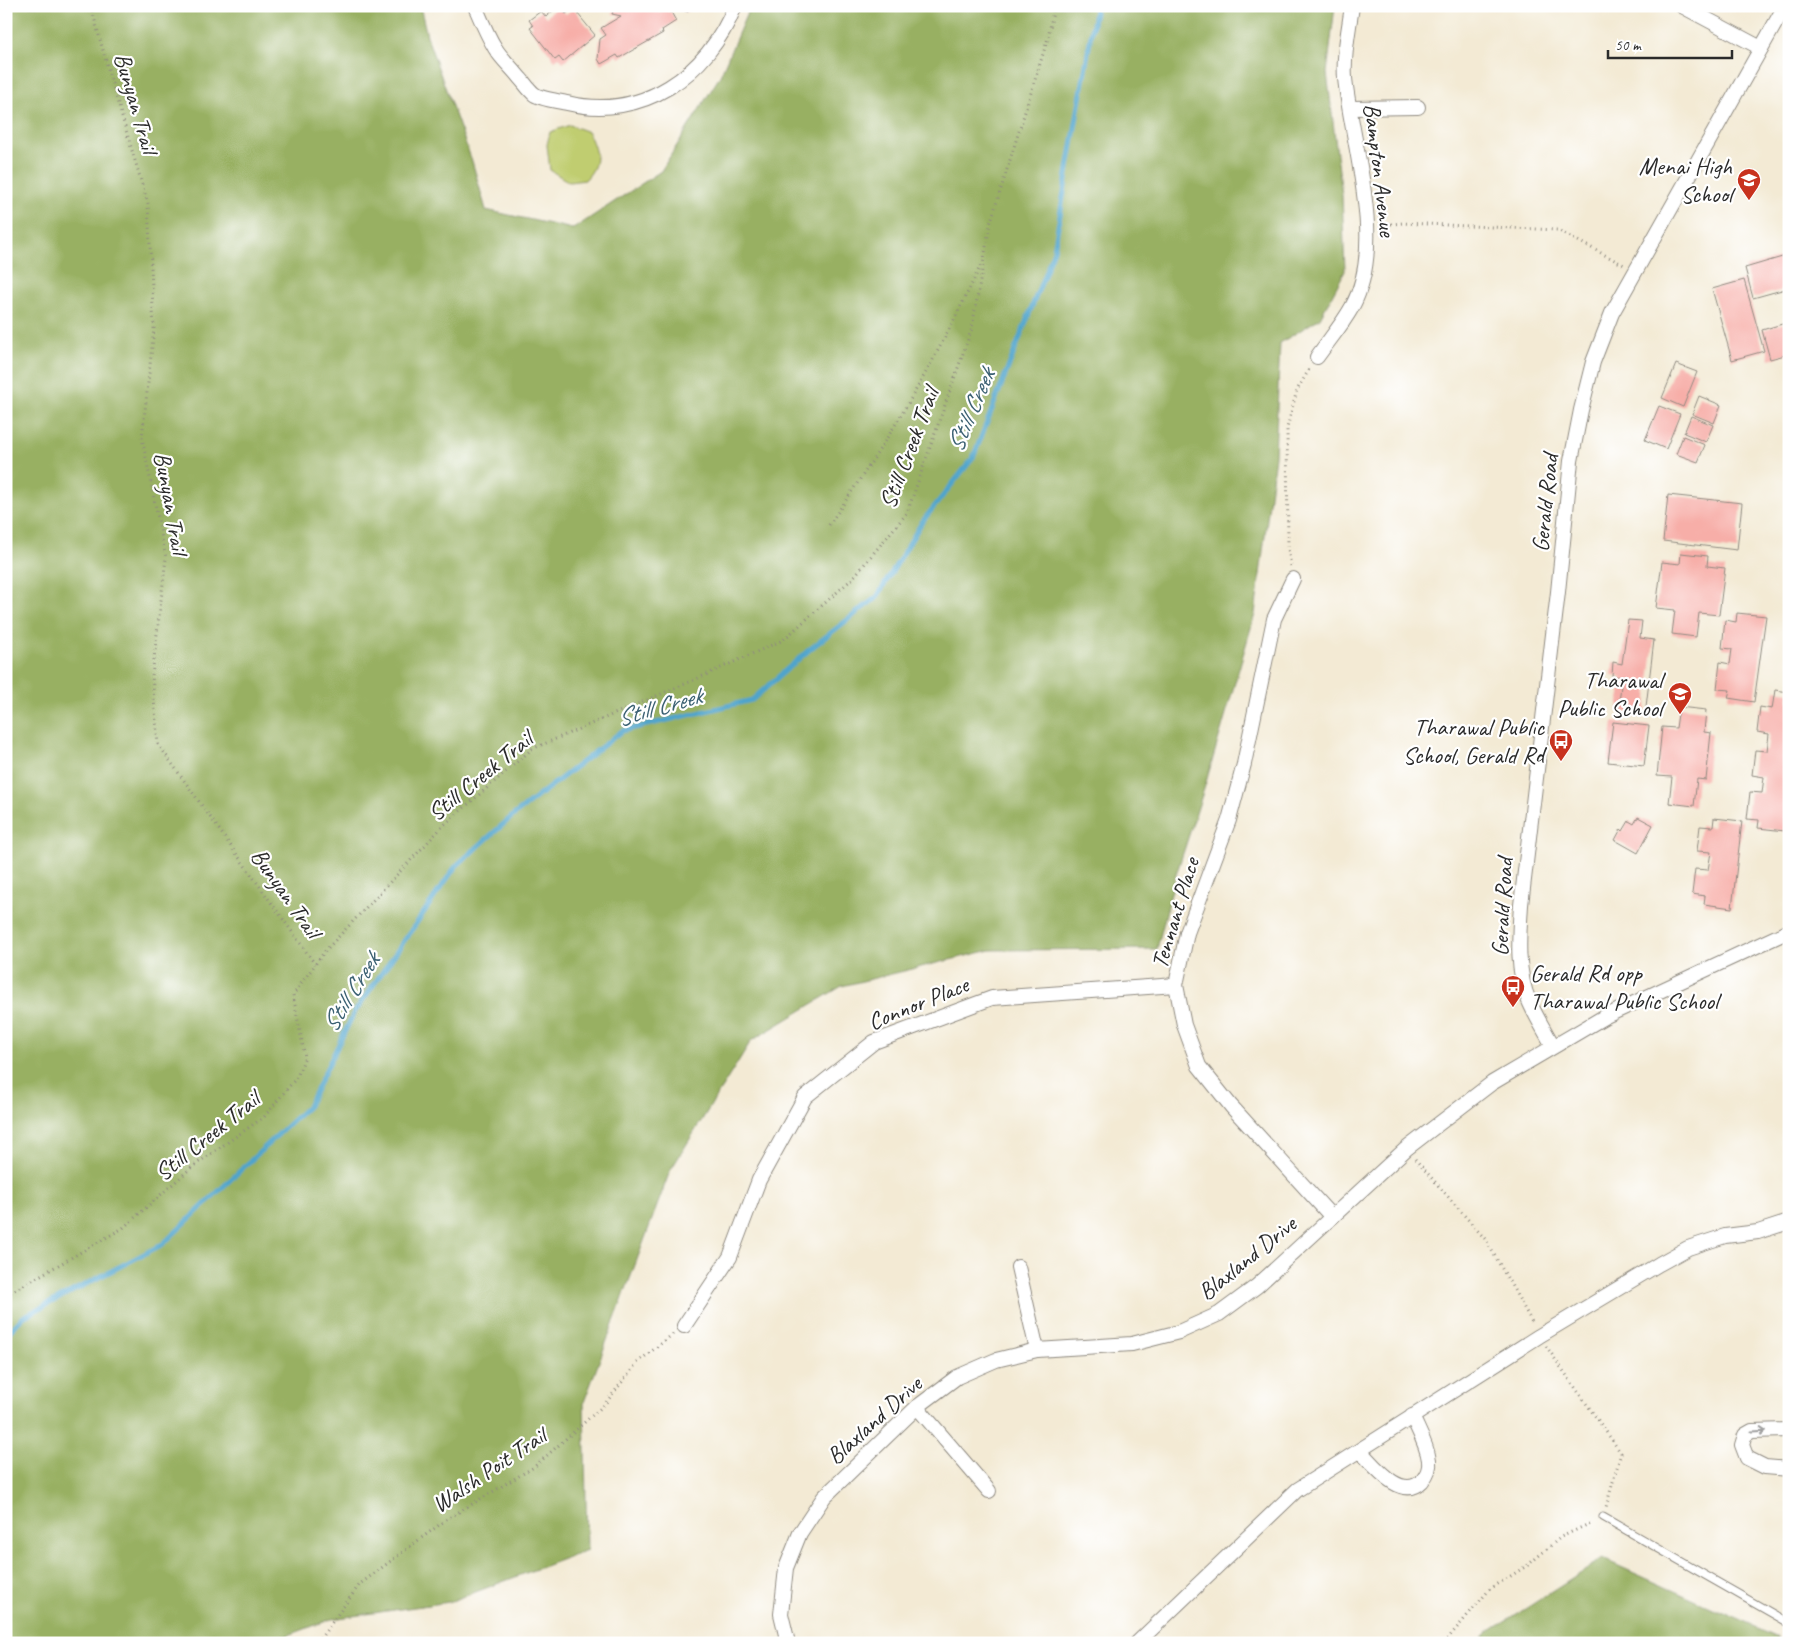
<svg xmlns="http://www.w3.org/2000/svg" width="1795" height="1649" font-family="Caveat,sans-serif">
	<rect width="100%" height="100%" fill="#fff"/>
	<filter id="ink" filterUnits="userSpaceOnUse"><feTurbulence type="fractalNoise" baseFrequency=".02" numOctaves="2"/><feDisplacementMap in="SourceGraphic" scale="10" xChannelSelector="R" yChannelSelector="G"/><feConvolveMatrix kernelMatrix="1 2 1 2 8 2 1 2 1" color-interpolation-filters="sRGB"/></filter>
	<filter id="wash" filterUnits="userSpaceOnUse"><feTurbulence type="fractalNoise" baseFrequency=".0096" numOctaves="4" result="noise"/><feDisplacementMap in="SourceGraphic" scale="20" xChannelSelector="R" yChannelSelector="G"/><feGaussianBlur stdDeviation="1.12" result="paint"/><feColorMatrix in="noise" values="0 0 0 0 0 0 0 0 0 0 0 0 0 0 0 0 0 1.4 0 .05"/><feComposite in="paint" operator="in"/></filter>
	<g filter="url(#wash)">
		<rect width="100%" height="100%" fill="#f3ead4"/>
		<!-- green -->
		<path fill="#c0cd6f" stroke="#767c4d" d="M570 125 588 132C597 152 601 163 585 180L569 182 550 170 547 145 550 132Z"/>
		<!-- forest -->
		<g fill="#98b062" stroke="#626e46">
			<polygon points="6,6 420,6 428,40 472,161 486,210 573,229 661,171 720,76 750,6 1335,6 1327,73 1342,195 1345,271 1320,318 1280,343 1275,456 1255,614 1204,789 1175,878 1157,949 991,950 842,986 751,1041 670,1171 584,1402 587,1550 449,1602 332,1619 267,1643 6,1643"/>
			<polygon points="1603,1559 1777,1637 1779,1643 1478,1643 1486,1634"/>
		</g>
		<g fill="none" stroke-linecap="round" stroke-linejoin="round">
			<!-- stream -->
			<polyline stroke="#50a4cc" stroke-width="5" points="6,1335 23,1317 163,1244 308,1106 354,1013 456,866 515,814 622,731 752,700 810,649 877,597 922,522 973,458 1054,250 1096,6"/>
		</g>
		<g id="blocks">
			<!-- building -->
			<g fill="#f7aea8">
				<polygon points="558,6 566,14 573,8 595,35 563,62 559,57 555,60 530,28 533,26 529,20 541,11 546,17"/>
				<polygon points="615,6 652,6 657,8 660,12 664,10 671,12 676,21 662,30 663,33 619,58 617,55 601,64 598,59 600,39 606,35 601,28 621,16 612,14"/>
				<polygon points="671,6 690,6 688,12"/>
				<polygon points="1789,255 1789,288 1753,298 1745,268"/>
				<polygon points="1744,280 1764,351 1732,360 1712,289"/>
				<polygon points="1789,322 1789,354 1770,359 1762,330"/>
				<polygon points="1676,364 1697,372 1683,407 1662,398"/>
				<polygon points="1699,396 1721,405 1714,423 1692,414"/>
				<polygon points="1659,406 1680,414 1666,449 1645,440"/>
				<polygon points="1691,416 1713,425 1706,442 1684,433"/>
				<polygon points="1683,436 1705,445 1698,462 1676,454"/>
				<polygon points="1668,495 1742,503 1737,550 1663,541"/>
				<polygon points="1681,553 1708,556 1707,566 1725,568 1719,615 1699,613 1696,637 1672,634 1675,610 1656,608 1662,562 1680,564"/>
				<polygon points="1737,613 1766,616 1754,702 1728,698 1730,690 1717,689 1720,662 1730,664 1732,649 1722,648 1725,620 1736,622"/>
				<polygon points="1628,620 1642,621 1640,638 1654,640 1645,715 1618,711 1622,677 1612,676 1613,662 1622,664"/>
				<polygon points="1775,690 1789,692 1789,797 1785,831 1758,828 1759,820 1747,819 1750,792 1762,793 1764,777 1752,775 1755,750 1767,751 1769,734 1757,732 1760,707 1772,709"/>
				<polygon points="1679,707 1706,710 1704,732 1711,733 1706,780 1697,779 1694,806 1669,803 1672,777 1657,776 1662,727 1676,728"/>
				<polygon points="1613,722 1649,726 1644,766 1608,762"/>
				<polygon points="1638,817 1653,825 1638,853 1615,840 1621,829 1623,831 1629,821 1634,824"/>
				<polygon points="1714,818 1742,821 1732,908 1704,904 1705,896 1692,894 1695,869 1708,870 1711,852 1697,851 1700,826 1713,827"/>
			</g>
		</g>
	</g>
	<g filter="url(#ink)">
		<use href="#blocks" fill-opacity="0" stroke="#8f8a80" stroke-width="1"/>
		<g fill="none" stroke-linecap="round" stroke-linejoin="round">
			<!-- lane casing -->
			<g stroke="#8f8a80" stroke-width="9">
				<polyline id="lane" points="1603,1517 1789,1623"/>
			</g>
			<!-- street casing -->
			<g stroke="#8f8a80" stroke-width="16">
				<g id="street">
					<path d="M475 6C481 20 487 35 495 48 501 58 511 67 519 77 524 82 528 89 534 94 540 99 559 101 567 103 642 121 708 75 735 6"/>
					<polyline points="1682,6 1761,48"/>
					<polyline points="1350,108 1418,107"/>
					<path d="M1317 357C1329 340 1342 325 1352 307 1387 243 1352 147 1345 78 1343 55 1349 29 1352 6"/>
					<polyline points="1293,579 1274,619 1244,764 1229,820 1187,933 1176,985 1184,1025 1199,1066 1231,1106 1332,1217"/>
					<path d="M1553 1046C1545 1031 1536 1017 1529 1001 1516 971 1519 936 1521 905L1558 592 1571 461 1581 410 1593 362 1612 313 1785 6"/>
					<polyline points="1018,1267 1037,1350"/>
					<polyline points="684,1326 730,1257 759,1180 805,1097 874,1042 992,998 1176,985"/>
					<polyline points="917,1407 989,1491"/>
					<polyline points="1789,1430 1752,1431 1745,1435 1742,1445 1747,1458 1765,1467 1789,1469"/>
					<path d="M1360 1451C1373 1464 1401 1502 1422 1481 1427 1475 1430 1467 1429 1460 1427 1445 1418 1430 1412 1416"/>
					<polyline points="788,1643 781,1614 786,1568 800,1533 824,1497 917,1407 957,1377 996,1360 1037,1350 1132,1344 1179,1332 1219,1314 1257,1286 1406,1149 1492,1083 1604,1017 1789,931"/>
					<polyline points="1137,1643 1297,1490 1539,1336 1659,1264 1688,1248 1725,1236 1758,1232 1789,1222"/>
				</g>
			</g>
			<!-- path -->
			<g stroke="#8f8a80" stroke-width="3" stroke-dasharray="1 4" stroke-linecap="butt">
				<polyline points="91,6 111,80 148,204 154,328 142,438 166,558 152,676 158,744 315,964"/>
				<polyline points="1381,225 1403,223 1557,230 1624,265"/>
				<path d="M829 525C857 484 885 443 910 400 936 356 959 311 981 265"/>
				<polyline points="1291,566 1288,549 1287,428 1297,390 1310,368"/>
				<polyline points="1415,1159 1486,1240 1533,1324"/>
				<polyline points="6,1295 123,1228 192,1167 264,1117 297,1077 305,1057 293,995 325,951 444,825 532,749 694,680 783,640 852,579 907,513 972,328 990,224 1048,38 1054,6"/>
				<polyline points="1546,1346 1621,1453 1606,1507"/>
				<polyline points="317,1643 360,1584 447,1519 534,1467 604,1405 637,1363 673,1334"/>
				<polyline points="1444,1643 1490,1589 1528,1565 1561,1537 1593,1522"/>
			</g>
			<!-- lane -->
			<use href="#lane" stroke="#fff" stroke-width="7"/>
			<!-- street -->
			<use href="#street" stroke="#fff" stroke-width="14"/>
		</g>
		<!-- one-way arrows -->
		<defs><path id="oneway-shaft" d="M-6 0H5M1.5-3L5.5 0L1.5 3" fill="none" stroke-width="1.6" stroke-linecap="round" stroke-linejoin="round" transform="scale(1.25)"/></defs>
		<use stroke="#a0a0a0" href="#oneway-shaft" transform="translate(1759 1431) rotate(-3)"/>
	</g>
	<!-- icons -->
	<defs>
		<g id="school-pin" transform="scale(1.25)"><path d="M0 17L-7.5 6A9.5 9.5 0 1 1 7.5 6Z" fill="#c8321e" stroke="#fff"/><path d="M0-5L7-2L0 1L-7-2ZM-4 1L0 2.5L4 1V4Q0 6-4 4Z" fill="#fff"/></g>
		<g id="bus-pin" transform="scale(1.25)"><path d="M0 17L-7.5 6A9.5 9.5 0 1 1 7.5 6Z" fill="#c8321e" stroke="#fff"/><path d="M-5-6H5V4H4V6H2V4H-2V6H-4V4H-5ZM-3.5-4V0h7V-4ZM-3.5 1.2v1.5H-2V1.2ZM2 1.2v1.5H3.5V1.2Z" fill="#fff"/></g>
	</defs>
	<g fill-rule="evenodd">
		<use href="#school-pin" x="1749" y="180"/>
		<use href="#school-pin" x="1680" y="694"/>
		<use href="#bus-pin" x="1561" y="741"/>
		<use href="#bus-pin" x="1513" y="987"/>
	</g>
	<g text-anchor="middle" stroke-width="4.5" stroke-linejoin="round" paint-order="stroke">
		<!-- street labels -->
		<g font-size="24" fill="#2b2b2b" stroke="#fff">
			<text transform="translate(136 103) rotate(74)" y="8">Bunyan Trail</text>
			<text transform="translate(1380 170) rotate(83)" y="8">Bampton Avenue</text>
			<text transform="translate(909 448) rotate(-69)" y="8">Still Creek Trail</text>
			<text transform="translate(171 503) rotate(80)" y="8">Bunyan Trail</text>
			<text transform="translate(1545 503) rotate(-84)" y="8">Gerald Road</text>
			<text transform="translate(480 776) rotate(-39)" y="8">Still Creek Trail</text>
			<text transform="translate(286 893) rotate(55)" y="8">Bunyan Trail</text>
			<text transform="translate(1502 907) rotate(-87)" y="8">Gerald Road</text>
			<text transform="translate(1175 913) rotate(-73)" y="8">Tennant Place</text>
			<text transform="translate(918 1003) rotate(-22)" y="8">Connor Place</text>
			<text transform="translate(207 1136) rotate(-39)" y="8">Still Creek Trail</text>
			<text transform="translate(1247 1258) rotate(-39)" y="8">Blaxland Drive</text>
			<text transform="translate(874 1420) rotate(-42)" y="8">Blaxland Drive</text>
			<text transform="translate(489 1470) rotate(-34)" y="8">Walsh Poit Trail</text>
		</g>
		<!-- poi labels -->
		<g font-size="24" fill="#2b2b2b" stroke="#fff" text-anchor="end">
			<text x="1732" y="174">Menai High<tspan x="1732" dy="28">School</tspan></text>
			<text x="1662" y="688">Tharawal<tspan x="1662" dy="28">Public School</tspan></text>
			<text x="1544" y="735">Tharawal Public<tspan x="1544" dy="28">School, Gerald Rd</tspan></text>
			<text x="1530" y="981" text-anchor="start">Gerald Rd opp<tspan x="1530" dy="28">Tharawal Public School</tspan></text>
		</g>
		<!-- water labels -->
		<g font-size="25" font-style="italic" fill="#3c6173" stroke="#fff">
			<text transform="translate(970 410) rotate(-67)" y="9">Still Creek</text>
			<text transform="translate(659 706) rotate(-16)" y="9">Still Creek</text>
			<text transform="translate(350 992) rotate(-58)" y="9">Still Creek</text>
		</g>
	</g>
	<!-- margin -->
	<rect width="1795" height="1649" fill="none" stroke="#fff" stroke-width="25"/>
	<!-- scale -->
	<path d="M1608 50v8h124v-8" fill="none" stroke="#2b2b2b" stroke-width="2.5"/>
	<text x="1615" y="50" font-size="15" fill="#2b2b2b" stroke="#ffffff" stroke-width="4" paint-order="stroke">50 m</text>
</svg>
